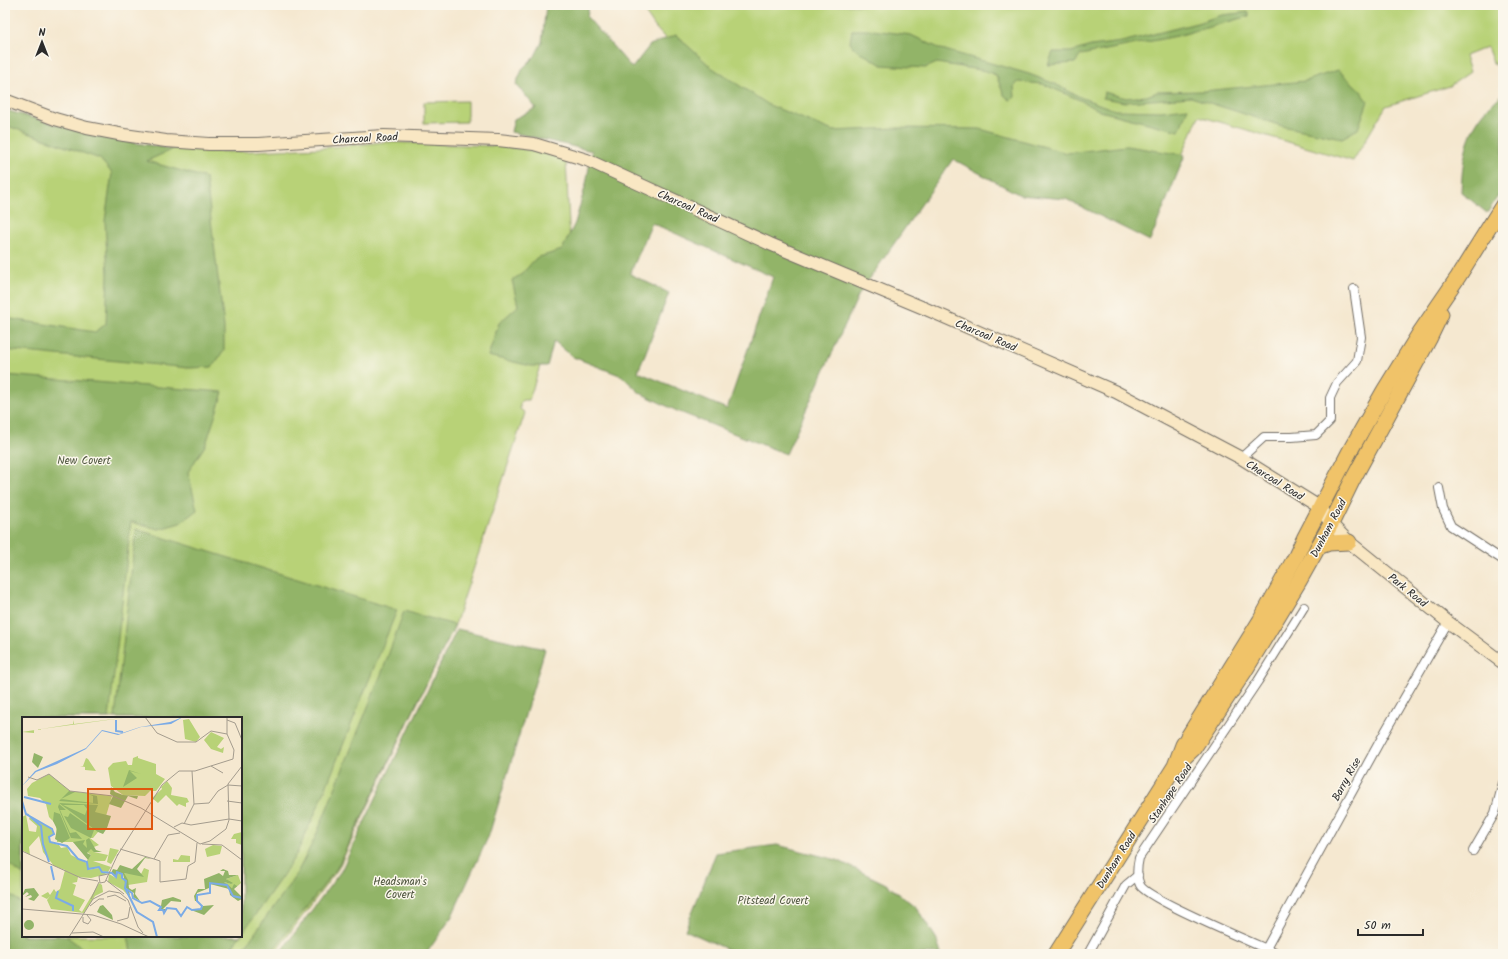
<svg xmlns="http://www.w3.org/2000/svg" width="1508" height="959" font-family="Kalam,sans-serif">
	<rect width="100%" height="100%" fill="#fbf7ec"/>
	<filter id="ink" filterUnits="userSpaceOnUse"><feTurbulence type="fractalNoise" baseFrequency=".025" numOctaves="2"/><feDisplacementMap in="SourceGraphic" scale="8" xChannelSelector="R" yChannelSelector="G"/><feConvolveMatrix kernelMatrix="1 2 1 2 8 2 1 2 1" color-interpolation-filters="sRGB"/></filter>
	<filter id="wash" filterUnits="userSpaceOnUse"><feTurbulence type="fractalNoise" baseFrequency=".012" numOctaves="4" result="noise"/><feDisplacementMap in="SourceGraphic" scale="16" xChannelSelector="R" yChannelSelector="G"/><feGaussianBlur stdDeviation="0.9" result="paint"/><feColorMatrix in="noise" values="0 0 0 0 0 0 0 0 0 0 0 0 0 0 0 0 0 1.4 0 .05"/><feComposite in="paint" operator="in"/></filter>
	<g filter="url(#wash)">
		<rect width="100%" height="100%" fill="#f5e8d0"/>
		<!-- green -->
		<g fill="#b8d277" stroke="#727e51" fill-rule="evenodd">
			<polygon points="640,5 1503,5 1503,62 1494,65 1487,47 1465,56 1470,72 1450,86 1386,106 1353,161 1199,116 1171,181 982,147 821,150 698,75 655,27"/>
			<polygon points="467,101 467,122 424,123 424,102"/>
			<path d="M5 110 104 138 173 149 232 152 321 148 385 142 493 146 525 149 566 158 571 270 529 400H523L520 404V409L525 413 456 622 338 869 274 954H5ZM23 718H241V936H23Z"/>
		</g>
		<!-- forest -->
		<g fill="#92b468" stroke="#5e704a" fill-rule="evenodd">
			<path d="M546 5H589L587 17 632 68 650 45 676 35 711 67 769 105 833 131 898 128 980 129 1067 153 1126 146 1185 155 1150 241 1066 199 1020 195 953 159 859 294 786 454 677 411 640 393 622 376 573 357 554 341 547 366H531L488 356 499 323 518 306 512 280 522 274 536 258 562 250 575 223 586 184 592 151 511 132 514 119 536 108 516 84 523 68 535 56 542 42ZM652 223 773 277 727 409 638 372 669 293 630 274Z"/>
			<polygon points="1249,12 1249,16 1177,36 1081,55 1075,63 1048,65 1053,52 1071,52 1091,46 1122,42 1197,23 1222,15"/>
			<polygon points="852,30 872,30 911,35 941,49 1029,74 1055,84 1082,98 1115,110 1161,111 1188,108 1179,131 1100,111 1082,101 1043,84 1018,82 1014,87 1015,97 1010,100 1004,95 996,75 986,71 937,63 925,68 882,65 855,49 850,43"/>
			<polygon points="1338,70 1360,90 1368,101 1358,129 1342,138 1282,126 1191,97 1125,102 1103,98 1104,92 1126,98 1147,96 1157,92 1204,91 1305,81"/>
			<path d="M1503 94V189L1487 213 1461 192C1463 149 1468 122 1503 94Z"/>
			<polygon points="5,110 104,138 173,149 147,161 206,178 224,327 224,351 212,367 189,368 5,350 5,318 95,332 106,324 108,275 105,221 112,173 100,159 5,125"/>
			<polygon points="5,375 223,392 206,444 188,472 197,510 180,523 159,529 131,522 109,718 23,718 23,875 5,862"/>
			<polygon points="136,529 397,610 321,800 297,853 283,875 241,935 241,718 115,718"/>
			<polygon points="404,611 455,625 337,868 270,954 240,954 296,875 315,838 384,667"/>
			<polygon points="457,629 545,649 489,835 451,918 426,954 279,954 341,871"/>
			<polygon points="777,845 837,860 886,884 916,907 936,938 941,954 738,954 685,930 716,853"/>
			<polygon points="5,891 23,904 23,936 66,936 90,954 5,954"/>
			<polygon points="128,936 240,936 227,954 134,954 131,952"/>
		</g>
	</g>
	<g filter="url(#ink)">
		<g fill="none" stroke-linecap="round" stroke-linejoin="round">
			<!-- street casing -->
			<g stroke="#726d65" stroke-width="10">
				<g id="street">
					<polyline points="1241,458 1264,437 1292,437 1316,435 1330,421 1330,398 1337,383 1357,361 1361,337 1354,289"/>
					<polyline points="1439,488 1443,509 1451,526 1503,560"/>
					<polyline points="1473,851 1495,813 1503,783"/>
					<polyline points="1088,954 1126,885 1138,875"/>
					<polyline points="1263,954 1386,730 1448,622"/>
					<path d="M1277 954C1257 944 1146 899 1140 885 1136 877 1137 867 1139 858L1258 681 1304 607"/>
				</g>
			</g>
			<!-- secondary casing -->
			<g stroke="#726d65" stroke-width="14">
				<polyline id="secondary" points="5,100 55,119 87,128 124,135 166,141 209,144 258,144 384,136 498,140 534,144 587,160 770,244 926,309 1116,392 1241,458 1321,508 1331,524 1349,542 1448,622 1503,663"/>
			</g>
			<!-- highway casing -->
			<g stroke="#726d65" stroke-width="17">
				<g id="highway">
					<polyline points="1318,547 1329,543 1349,542"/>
					<polyline points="1179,762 1193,749 1244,672 1299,581 1331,524 1352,481 1429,339 1441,314"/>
					<polyline points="1056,954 1175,766 1183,745 1260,621 1296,556 1305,537 1351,449 1384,391 1421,331 1458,277 1503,205"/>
				</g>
			</g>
			<!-- street -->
			<use href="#street" stroke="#fff" stroke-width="8"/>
			<!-- secondary -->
			<use href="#secondary" stroke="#f9e7c3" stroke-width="12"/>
			<!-- highway -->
			<use href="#highway" stroke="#f0c369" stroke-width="15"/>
		</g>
	</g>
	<g text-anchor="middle" stroke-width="3" stroke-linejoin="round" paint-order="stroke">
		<!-- street labels -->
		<g font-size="11" fill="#2b2b2b" stroke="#fbf7ec">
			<text transform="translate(365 138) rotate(-3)" y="4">Charcoal Road</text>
			<text transform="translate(688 206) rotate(24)" y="4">Charcoal Road</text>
			<text transform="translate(986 335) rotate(23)" y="4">Charcoal Road</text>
			<text transform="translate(1275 480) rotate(32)" y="4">Charcoal Road</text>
			<text transform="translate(1328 528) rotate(-62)" y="4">Dunham Road</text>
			<text transform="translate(1408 590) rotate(39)" y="4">Park Road</text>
			<text transform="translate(1346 779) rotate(-61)" y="4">Barry Rise</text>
			<text transform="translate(1170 793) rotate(-56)" y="4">Stanhope Road</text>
			<text transform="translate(1116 860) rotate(-58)" y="4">Dunham Road</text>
		</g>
		<!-- park labels -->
		<g font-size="11" fill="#4e553e" stroke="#fbf7ec">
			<text x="84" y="464">New Covert</text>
			<text x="400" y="885">Headsman's<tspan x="400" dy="13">Covert</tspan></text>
			<text x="773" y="904">Pitstead Covert</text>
		</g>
	</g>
	<!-- overview -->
	<g transform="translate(22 717)">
		<rect width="220" height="220" fill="#f5e8d0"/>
		<path d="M108 0 12 13V16L0 15 51 7 52 3V7ZM167 2 178 20 174 25 163 22 161 3ZM189 15 202 21 195 30 199 32 202 30 201 36 189 32 182 23ZM116 39V41L134 47V57L143 62 134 74H128L123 79 101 78 89 69 86 51 91 46 104 44 106 48H110L111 41ZM64 41 66 42 74 54 63 53V50L58 49H61ZM27 57 48 74 90 79 81 109 71 121H68L77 128 72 130V135L86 138 83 144H71L89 150 86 155 80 154 77 150 66 152 64 145 69 138 51 125H35L34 107 27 100 24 87 18 81 6 79 5 72 10 66ZM145 64 150 71 149 78 165 81 167 85 164 86V90L157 87 155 89 144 78 136 86 130 81 140 72 141 74 139 70ZM4 98 7 114 14 115 15 109 7 102 8 100 28 111 32 116 27 120V125L37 128 39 131 45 130 49 138 65 146V153L77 151 80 155 85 157 69 161 56 160 55 165 50 166 54 168 51 178 63 183 57 193 60 195 77 166 80 168 81 175 73 179 62 196 29 192 25 183 28 179 25 182 19 179 26 175 28 178 32 172 34 175 38 172 43 153 32 149 21 135 17 119 7 130 8 138 0 133V123L5 124 0 123V100ZM220 115V128L214 126V122H209L212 117ZM191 128 200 129 198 137 185 140 183 132ZM88 131 97 133 89 147 85 145ZM159 138 168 139V145H151V142L156 143ZM122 151 127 153 125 165 106 168 101 156 119 157ZM95 156 101 158 99 161 103 164 104 175 112 185 101 173 86 165 87 157 94 161ZM216 158 219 166 215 169 209 171 202 165 210 167 204 162Z" fill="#b8d277"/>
		<path d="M12 36 21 40 16 51 10 45ZM107 53 119 57 108 54 115 61 101 70ZM89 70 93 75 101 78 116 79 115 82 106 79 99 91 87 87 91 79 88 77ZM47 74 53 75 39 82 71 86V79L66 77 75 79 76 87 37 84ZM37 86 76 88 73 95 89 99 85 111 81 117 76 115ZM41 88H62L65 92 63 98ZM37 87 44 93H38L48 116 54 115 60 122 49 121 36 90ZM32 95 38 97 48 121 40 126 33 122 35 112 31 104ZM48 96 72 113 69 121 49 111 42 99 46 100ZM67 121 74 133 80 135H72L69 132 65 136 69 138 66 143 51 125 63 123 61 127 65 131 64 123ZM123 140 130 142 123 141 115 152 122 160 102 156 106 163 107 171 110 173 114 171 113 177 118 184 111 180 112 176 107 173 108 179 105 175 101 157 96 155 94 160 89 156 91 152 95 153 98 148 110 152ZM201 152 206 154 207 158H216L204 162 211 166 209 167 202 165 210 171 212 167 215 169 219 166 212 172 219 179 220 170V182L216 184 208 178 207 172 188 167 187 171 175 176V184H173L172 179 176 172H183L182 162 197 156 201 159 203 154H198ZM12 171 17 178 12 184 6 182 10 180 9 178 3 180 7 177 5 175 0 179 3 172ZM151 180 159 183V185L149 184 141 192H144V195L138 193 139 190 134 187 139 189 140 183ZM81 188 90 198 91 203 75 195 78 189ZM192 188 182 198 169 193 179 192 181 189ZM2 208a5 5 0 1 1 10 0a5 5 0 1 1-10 0Z" fill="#92b468" fill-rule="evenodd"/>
		<path d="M161 0 149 7 119 10 96 18 80 14 64 32 35 47 14 55 0 69 13 54 64 31 80 13 97 17 118 10 148 5Z" fill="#7babe6"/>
		<path fill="none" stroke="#7babe6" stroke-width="2" d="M94 3V14L101 15M2 80 29 87M0 84 4 97 30 112 32 117 27 120 28 125 45 129 56 142 65 145 66 152 77 150 80 155 90 156 94 160 95 155 100 157V161L104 164 103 171 110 176 111 181 120 186 128 184 139 190 137 193H141L142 196 145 191 154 192 159 199 165 190 170 193 179 192 180 189 175 184V178L188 176V166L205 168 211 179 220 181M5 97 19 109 21 127 27 145M29 149 32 163M103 171 115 195 131 205 135 220M36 174 34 181 51 189V194"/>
		<path fill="none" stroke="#a49c8e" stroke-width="1" d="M123 0 135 16 155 25H174L189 14 205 17M205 3 213 6 220 23M189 49 201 56M170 54 172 87M6 60 15 63 27 57 48 74 91 79 119 91 178 127 188 124 204 112 207 103 206 67 220 49M206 68 220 69M205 84 220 86M172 87 187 86 196 74 206 68M207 102 220 104M162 107 172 87M152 110 160 106 169 108 207 102M180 127 200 128 220 143M98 132 132 142 146 118 158 116M0 134 59 161 76 164M95 139 140 68 157 54H173L211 42 212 33 205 17V0M132 142 138 144V165L164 162 166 149 173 145 175 126M86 157 77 159 78 166 83 165 96 137M84 163 102 177M85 180 93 178 104 184M69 182 77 165M68 189 77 182H82M0 192 71 198 99 207 127 220M61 200V205L66 207 69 203 65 198M95 204 106 201 108 190M50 216 71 215 82 220M47 220 71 182 87 174 98 176 106 183 116 210 121 216"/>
		<path fill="#df570e" fill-opacity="0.15" stroke="#df570e" stroke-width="2" d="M66 72H130V112H66Z"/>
		<rect width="220" height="220" fill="none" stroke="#2b2b2b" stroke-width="2"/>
	</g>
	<!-- margin -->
	<rect width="1508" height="959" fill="none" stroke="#fbf7ec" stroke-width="20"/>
	<!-- north arrow -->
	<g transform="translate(42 42)" stroke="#fbf7ec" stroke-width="3" paint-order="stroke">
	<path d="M0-3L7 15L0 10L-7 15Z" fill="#2b2b2b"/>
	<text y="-6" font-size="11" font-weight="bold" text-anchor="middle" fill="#2b2b2b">N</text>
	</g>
	<!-- scale -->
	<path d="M1358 929v6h65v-6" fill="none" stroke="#2b2b2b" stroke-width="2"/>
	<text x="1364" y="929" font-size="12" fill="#2b2b2b" stroke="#fbf7ec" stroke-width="3" paint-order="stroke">50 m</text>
</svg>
